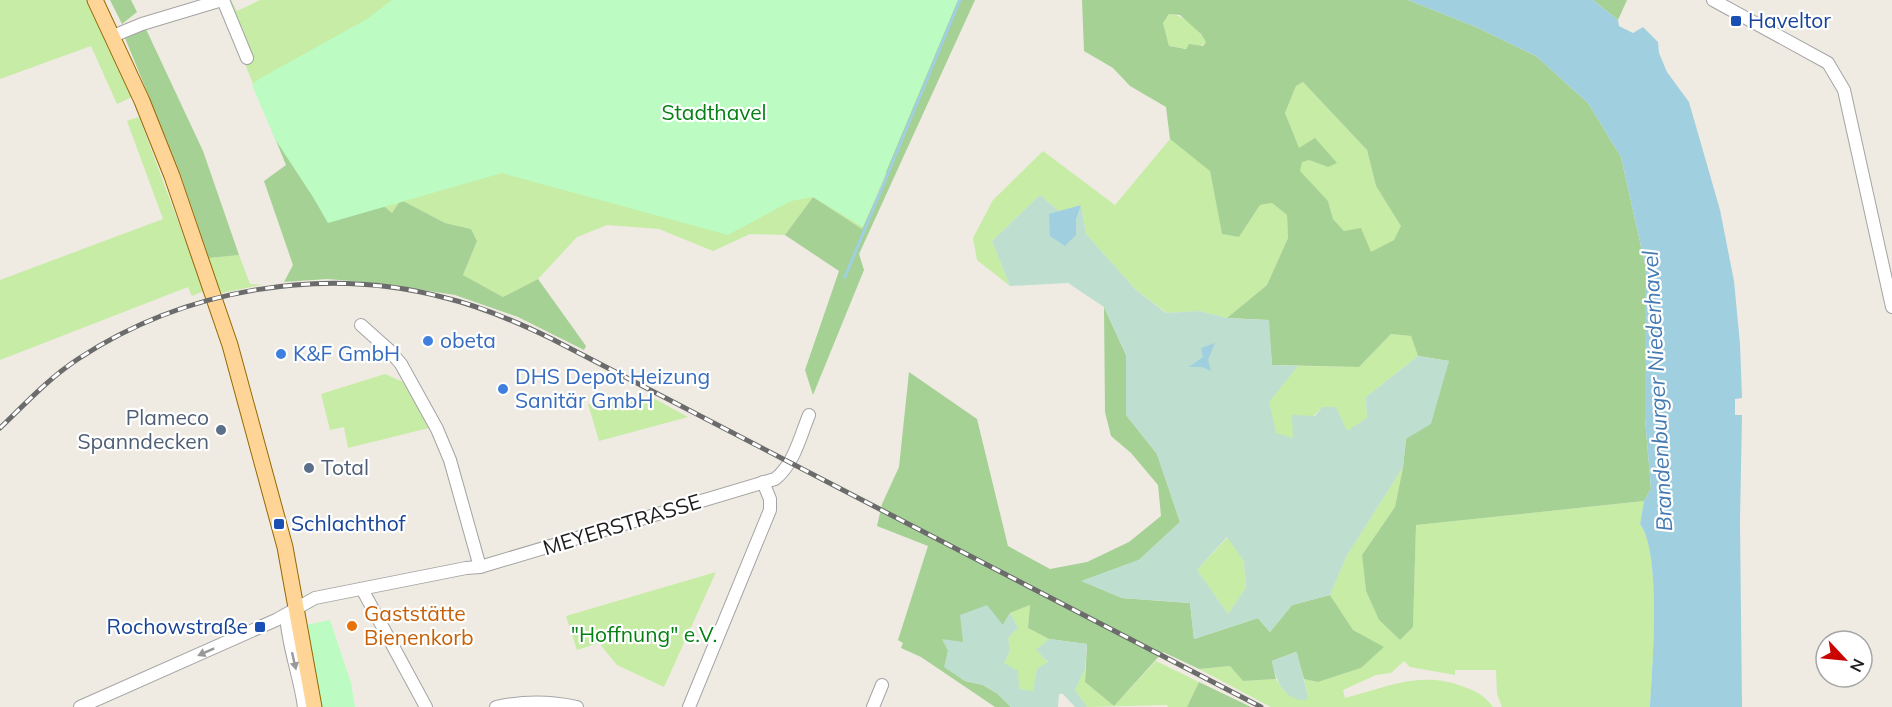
<svg xmlns="http://www.w3.org/2000/svg" width="1892" height="707" font-family="Mulish,sans-serif">
	<rect width="100%" height="100%" fill="#efebe2"/>
	<!-- grass -->
	<g fill="#c6eca5">
		<polygon points="0,0 88,0 132,97 117,104 91,46 0,79"/>
		<polygon points="222,0 231,0 237,11 260,0 931,0 887,173 862,229 813,197 785,235 750,234 713,251 659,229 607,225 577,237 538,279 503,297 463,275 477,241 471,229 445,223 402,201 392,213 259,99 222,6"/>
		<path d="M1169 14C1185 15 1198 29 1206 42 1196 51 1181 48 1169 46L1163 23Z"/>
		<polygon points="1303,82 1367,150 1376,186 1402,226 1394,240 1371,253 1344,231 1333,219 1328,201 1299,171 1302,161 1309,160 1328,167 1299,149 1285,113 1296,86"/>
		<polygon points="139,117 204,291 192,296 188,287 0,360 0,280 163,219 127,121"/>
		<polygon points="1170,139 1210,170 1222,234 1239,237 1260,205 1272,203 1287,215 1288,238 1267,285 1227,318 1199,311 1167,313 1136,290 1086,234 1081,205 1060,212 1040,195 992,241 1010,286 977,260 973,238 993,200 1043,151 1115,205"/>
		<polygon points="239,255 250,284 261,285 217,294 209,258"/>
		<polygon points="1391,334 1411,336 1418,356 1366,397 1367,418 1347,432 1336,407 1322,407 1293,438 1276,434 1268,402 1298,366 1359,367"/>
		<polygon points="385,374 403,382 429,428 348,448 344,427 330,430 321,394"/>
		<polygon points="653,398 688,417 599,441 588,404 614,400 648,403"/>
		<path d="M1403 467 1395 507 1362 555 1366 591 1379 620 1400 640 1413 627 1416 525 1644 501 1640 524C1662 554 1652 667 1650 707H1502L1497 694 1496 670H1455V675L1410 667 1404 661 1391 673 1376 675 1343 690 1345 698C1388 687 1423 669 1467 688 1478 692 1486 697 1493 707H1271L1199 669 1230 666 1243 681 1276 679 1285 692 1308 697 1304 679 1318 682 1361 668 1383 647 1353 630 1330 595 1346 557Z"/>
		<polygon points="1228,537 1244,561 1246,588 1228,614 1197,570"/>
		<polygon points="716,572 664,687 617,665 599,643 577,650 566,616"/>
		<polygon points="1030,605 1028,628 1049,639 1037,650 1048,663 1037,670 1033,692 1019,689 1004,663 1010,651 1008,638 1018,628 1010,613"/>
		<polygon points="1156,661 1199,682 1187,707 1168,707 1167,705 1087,707 1075,690 1085,669 1085,682 1114,706"/>
	</g>
	<!-- forest -->
	<g fill="#a5d195" fill-rule="evenodd">
		<polygon points="110,0 131,0 137,12 122,24"/>
		<polygon points="931,0 975,0 859,254 864,270 813,395 805,370 839,271 785,235 813,197 862,229 887,174 874,152"/>
		<path d="M1082 0H1408L1476 27 1536 56 1588 103 1621 157 1645 264V418L1651 489 1644 501 1416 525 1413 627 1400 640 1379 620 1366 591 1362 555 1395 507 1403 467 1406 439 1449 361 1418 356 1411 336 1391 334 1359 367 1272 365 1268 320 1227 318 1267 285 1288 238 1287 215 1272 203 1260 205 1239 237 1222 234 1210 171 1170 139 1166 107 1130 86 1113 68 1084 51ZM1169 14 1180 15 1201 34 1206 42 1203 46 1189 44 1186 49 1169 46 1163 23ZM1303 82 1367 150 1376 186 1401 226 1394 240 1371 252 1361 228 1344 231 1333 219 1328 201 1300 171 1302 162 1309 160 1328 167 1337 163 1315 138 1299 148 1285 113 1296 86Z"/>
		<polygon points="1593,0 1627,0 1618,20"/>
		<polygon points="145,27 203,151 239,255 209,258 179,170 125,38"/>
		<polygon points="259,99 392,213 401,200 445,223 471,229 477,241 463,275 503,297 538,279 586,346 584,350 518,317 455,295 377,283 327,279 284,282 293,265 264,181 286,165"/>
		<polygon points="1104,307 1126,355 1126,415 1157,454 1180,522 1139,560 1082,581 1122,598 1190,603 1194,639 1258,618 1270,632 1292,605 1330,595 1353,630 1384,647 1361,668 1318,682 1304,679 1296,652 1272,661 1276,679 1243,681 1230,666 1199,669 1163,652 1114,706 1085,682 1087,644 1049,639 1028,628 1030,605 1010,613 1003,625 963,642 948,651 945,667 965,681 983,685 998,694 1011,707 995,707 921,657 901,648 903,643 898,640 928,546 877,526 882,504 899,467 909,372 977,419 1008,546 1050,569 1087,562 1129,542 1161,516 1158,485 1131,453 1111,436 1105,412"/>
		<polygon points="1199,682 1251,707 1187,707"/>
	</g>
	<!-- wetland -->
	<g fill="#beded0" fill-rule="evenodd">
		<path d="M1040 195 1060 212 1076 235V220L1081 205 1086 234 1136 290 1166 313 1199 311 1227 318 1269 320 1272 365 1298 366 1269 402 1276 433 1293 438 1292 415 1315 416 1322 407H1336L1347 431 1367 418 1366 397 1418 356 1449 361 1431 424 1406 439 1403 467 1346 557 1330 595 1292 605 1270 632 1258 618 1194 639 1190 603 1122 598 1081 581 1139 560 1180 522 1157 454 1126 415V355L1104 307 1068 283 1010 286 992 241ZM1227 537 1244 561 1246 588 1228 614 1197 570Z"/>
		<polygon points="987,605 1003,625 1010,613 1018,628 1008,638 1010,651 1004,663 1018,671 1019,689 1033,691 1037,669 1048,662 1036,650 1049,639 1087,644 1085,669 1075,690 1087,707 1075,707 1063,694 1059,694 1058,707 1011,707 998,694 983,685 965,681 944,667 948,651 942,639 963,642 960,615"/>
		<path d="M1297 652 1308 697 1306 700C1284 702 1275 678 1272 661Z"/>
	</g>
	<!-- park -->
	<g fill="#bcfcc3">
		<polygon points="392,0 958,0 863,227 813,197 791,201 728,235 502,173 328,223 313,197 275,139 252,85 259,79 367,19"/>
		<polygon points="330,620 351,683 355,707 321,707 306,625"/>
	</g>
	<!-- water -->
	<g fill="#a0d0df">
		<path d="M1408 0H1593L1618 20 1619 26 1633 33 1643 27 1658 42 1659 53 1667 72 1689 102 1720 210 1734 281 1740 344 1742 398 1735 399V415H1742L1740 522 1742 707H1650C1652 667 1662 554 1640 524L1644 501 1651 489 1645 418V264L1621 157 1588 103 1536 56 1476 27Z"/>
		<polygon points="1081,205 1076,220 1076,235 1065,246 1050,236 1049,214"/>
		<polygon points="1215,343 1208,360 1211,371 1202,367 1189,367 1203,357 1201,348"/>
	</g>
	<g fill="none" stroke-linecap="round" stroke-linejoin="round">
		<!-- stream -->
		<polyline stroke="#a0d0df" stroke-width="3" points="845,277 960,0"/>
		<!-- minor casing -->
		<g stroke="#a4a4a4" stroke-width="14">
			<g id="minor">
				<polyline points="223,0 247,58"/>
				<polyline points="1713,0 1828,63 1844,90 1892,307"/>
				<polyline points="113,36 142,24 222,0"/>
				<polyline points="361,325 389,350 401,364 437,429 450,460 480,567"/>
				<polyline points="362,589 426,707"/>
				<path d="M286 615C288 647 300 676 304 707"/>
				<path d="M80 707 276 620 315 598 466 568 480 567 775 479C794 464 800 437 809 415"/>
				<path d="M496 707C523 701 550 701 577 707"/>
				<polyline points="689,707 770,510 770,499 763,482"/>
				<polyline points="873,707 882,685"/>
			</g>
		</g>
		<!-- major casing -->
		<g stroke="#966800" stroke-width="17">
			<polyline id="major" points="95,0 142,101 172,176 230,345 285,547 314,707"/>
		</g>
		<!-- minor -->
		<use href="#minor" stroke="#fff" stroke-width="12"/>
		<!-- major -->
		<use href="#major" stroke="#ffd597" stroke-width="15"/>
		<!-- rail casing -->
		<g stroke="#6b6b6b" stroke-width="5">
			<path id="rail" d="M0 428C25 404 49 378 78 359 184 289 323 265 446 298 483 307 517 322 552 339L1261 707"/>
		</g>
		<!-- rail -->
		<use href="#rail" stroke="#fff" stroke-width="3" stroke-dasharray="9" stroke-linecap="butt"/>
	</g>
	<!-- one-way arrows -->
	<defs><path id="oneway-solid" d="M-6-.8H1V-3.2L6.5 0L1 3.2V.8H-6Z" transform="scale(1.5)"/></defs>
	<g fill="#999">
		<use href="#oneway-solid" transform="translate(206 652) rotate(156)"/>
		<use href="#oneway-solid" transform="translate(294 661) rotate(77)"/>
	</g>
	<!-- markers -->
	<g fill="#1a4fb4" stroke="#fff" stroke-width="2">
		<rect x="1730" y="15" width="12" height="12" rx="3"/>
		<rect x="273" y="518" width="12" height="12" rx="3"/>
		<rect x="254" y="621" width="12" height="12" rx="3"/>
	</g>
	<g fill="#3f7fe0" stroke="#fff" stroke-width="2">
		<circle cx="428" cy="341" r="6"/>
		<circle cx="281" cy="354" r="6"/>
		<circle cx="503" cy="389" r="6"/>
	</g>
	<g fill="#5c6f8a" stroke="#fff" stroke-width="2">
		<circle cx="221" cy="430" r="6"/>
		<circle cx="309" cy="468" r="6"/>
	</g>
	<circle fill="#e8710a" stroke="#fff" stroke-width="2" cx="352" cy="626" r="6"/>
	<g text-anchor="middle" stroke-width="4.5" stroke-linejoin="round" paint-order="stroke">
		<!-- transit labels -->
		<g font-size="21" fill="#164399" stroke="#fff" text-anchor="start">
			<text x="1748" y="28">Haveltor</text>
			<text x="291" y="531">Schlachthof</text>
			<text x="248" y="634" text-anchor="end">Rochowstraße</text>
		</g>
		<!-- park labels -->
		<g font-size="21" fill="#058113" stroke="#fff">
			<text x="714" y="120">Stadthavel</text>
			<text x="644" y="642">"Hoffnung" e.V.</text>
		</g>
		<!-- shop labels -->
		<g font-size="21" fill="#366cbe" stroke="#fff" text-anchor="start">
			<text x="440" y="348">obeta</text>
			<text x="293" y="361">K&amp;F GmbH</text>
			<text x="515" y="384">DHS Depot Heizung<tspan x="515" dy="24">Sanitär GmbH</tspan></text>
		</g>
		<!-- service labels -->
		<g font-size="21" fill="#4e5e75" stroke="#fff" text-anchor="end">
			<text x="209" y="425">Plameco<tspan x="209" dy="24">Spanndecken</tspan></text>
			<text x="321" y="475" text-anchor="start">Total</text>
		</g>
		<!-- street labels -->
		<g font-size="21" fill="#1d1d1d" stroke="#fff">
			<text transform="translate(622 525) rotate(-17)" y="7">MEYERSTRASSE</text>
		</g>
		<!-- food labels -->
		<g font-size="21" fill="#c56008" stroke="#fff" text-anchor="start">
			<text x="364" y="621">Gaststätte<tspan x="364" dy="24">Bienenkorb</tspan></text>
		</g>
		<!-- water labels -->
		<g font-size="22" font-style="italic" fill="#4479b2" stroke="#fff">
			<text transform="translate(1657 391) rotate(-93)" y="8">Brandenburger Niederhavel</text>
		</g>
	</g>
	<!-- north arrow -->
	<g transform="translate(1844 659) rotate(116)"><circle r="28" fill="#ffffff" stroke="#a5a5a5" stroke-width="1.5"/>
	<path d="M0-4.5L10 22L0 15L-10 22Z" fill="#ca0500"/>
	<text y="-9" font-size="16" font-weight="bold" text-anchor="middle" fill="#1d1d1d">N</text>
	</g>
</svg>
